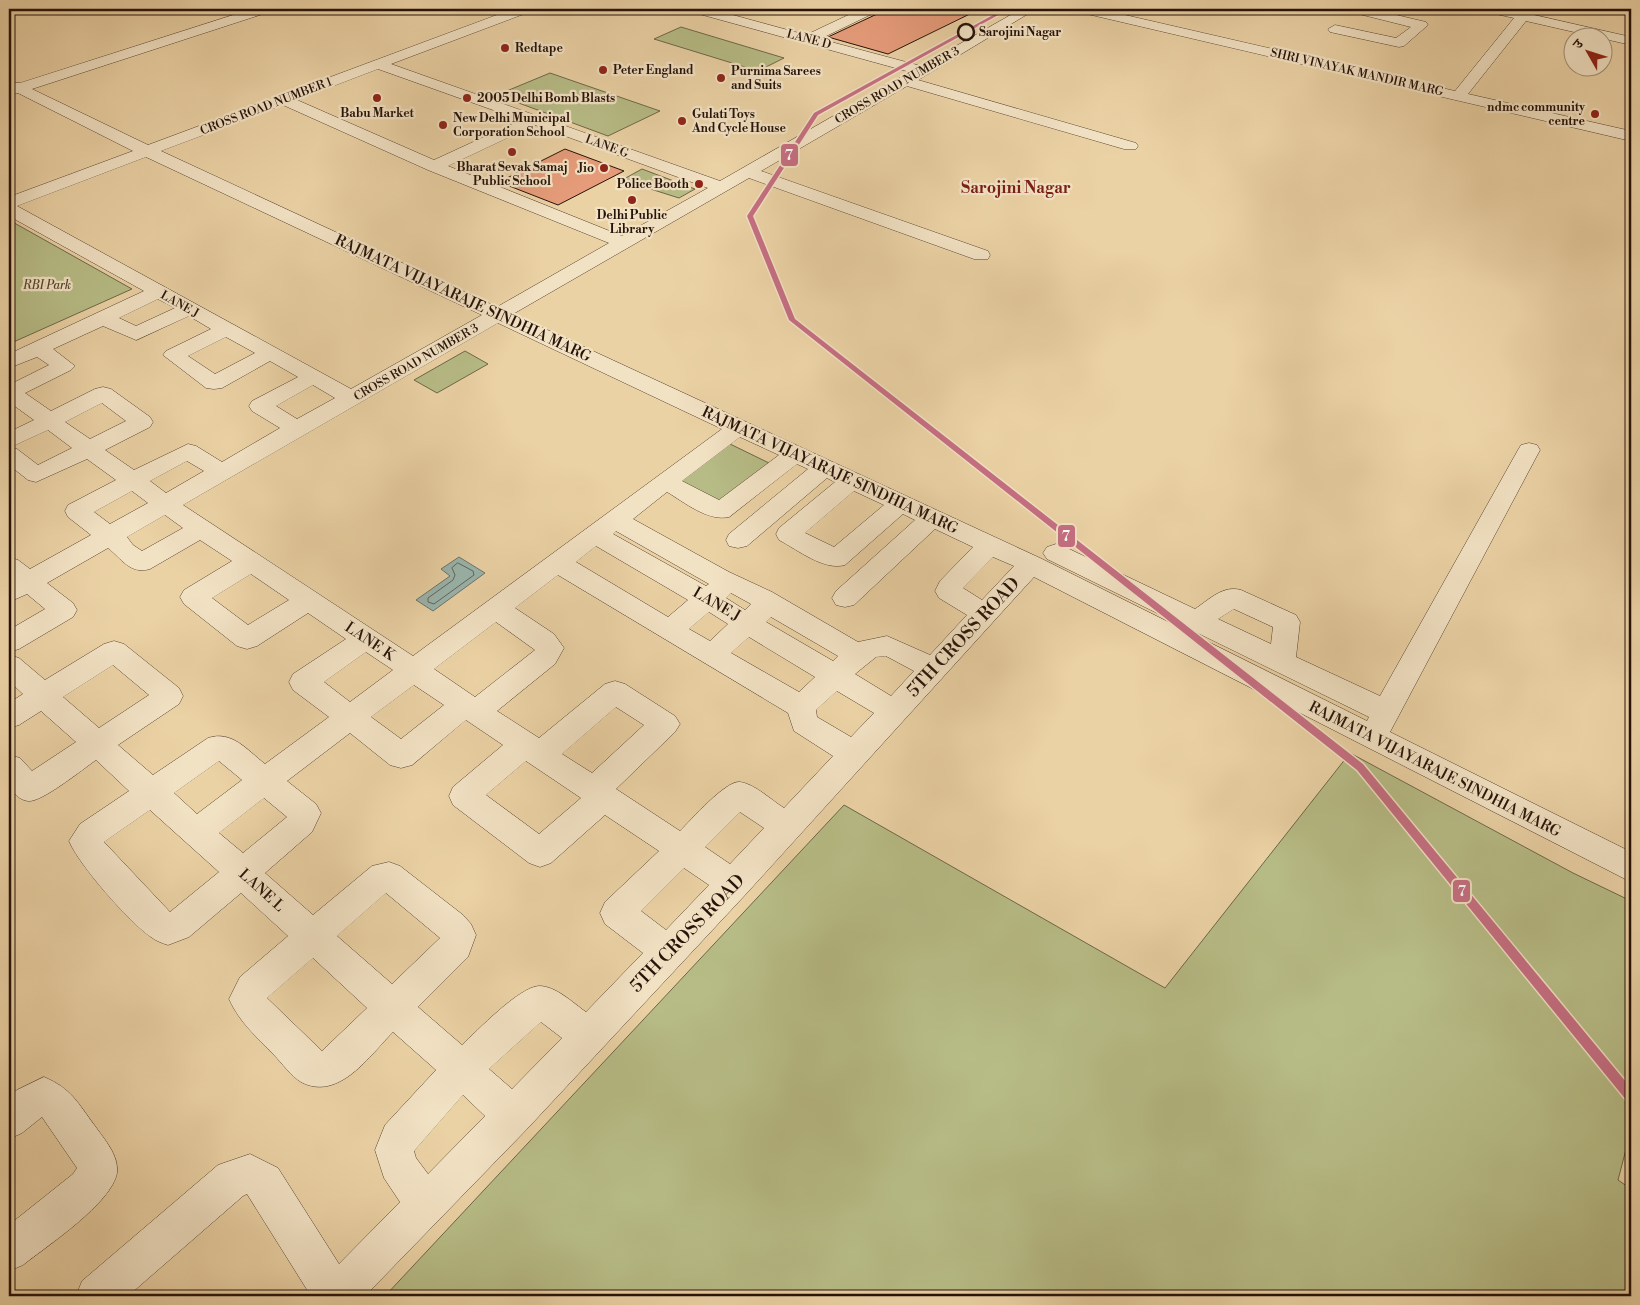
<svg xmlns="http://www.w3.org/2000/svg" width="1640" height="1305" font-family="'Libre Bodoni','Noto Serif Devanagari',serif">
	<rect width="100%" height="100%" fill="#ebd2a5"/>
	<filter id="stains"><feTurbulence type="fractalNoise" baseFrequency=".004" numOctaves="4"/><feColorMatrix values="0 0 0 0 .2 0 0 0 0 .09 0 0 0 0 .02 0 0 0 .5 -.17"/></filter>
	<radialGradient id="worn" r=".72"><stop offset=".6" stop-color="#630" stop-opacity="0"/><stop offset="1" stop-color="#630" stop-opacity=".3"/></radialGradient>
	<!-- green -->
	<g fill="#b7bc86" stroke="#6e6748">
		<polygon points="681,27 784,58 758,71 654,39"/>
		<polygon points="550,73 660,111 608,136 497,95"/>
		<polygon points="642,169 695,189 679,198 622,180"/>
		<polygon points="9,220 132,289 9,344"/>
		<polygon points="465,351 488,364 437,393 414,380"/>
		<polygon points="728,443 769,463 719,503 678,481"/>
		<polygon points="1350,753 1573,873 1631,901 1631,1130 1618,1180 1631,1189 1631,1296 385,1296 844,805 1165,988"/>
	</g>
	<!-- water -->
	<polygon fill="#9ab6af" stroke="#6c746d" points="459,557 485,573 433,611 416,600 450,576 441,569"/>
	<g fill="none" stroke-linecap="round" stroke-linejoin="round">
		<!-- shore -->
		<polygon stroke="#60645c" stroke-width="1" points="458,563 473,571 474,575 434,604 428,602 428,598 453,580 455,575 452,568"/>
	</g>
	<!-- building -->
	<g fill="#e69c7a" stroke="#261209">
		<polygon points="879,9 980,9 888,54 828,37 877,14"/>
		<polygon points="565,149 624,171 558,205 499,182"/>
	</g>
	<g fill="none" stroke-linecap="round" stroke-linejoin="round">
		<!-- minor casing -->
		<g stroke="#574230" stroke-width="1">
			<g id="minor">
				<path d="M252 9H271L269 12 32 89 148 145 513 9H530L529 12 391 64 720 181 910 72 692 12 691 9H711L806 35 861 9H877L876 12 820 39 921 66 1021 9H1036L918 80 1136 143 1138 146 1136 149H1124L907 86 761 171 988 251 990 255 988 259H974L749 178 513 314 1040 558 1367 721 1369 717 1047 559 1043 553 1047 547 1056 544 1065 547 1195 609C1210 599 1223 585 1241 590L1296 615 1300 622 1296 657 1380 696 1518 450 1521 445 1529 443 1537 445 1540 450 1390 732 1631 852V882L1034 577 746 894 527 1129 365 1296H311L247 1194 243 1196 128 1296H76L82 1281 218 1165 250 1154 278 1168 339 1264 400 1202 384 1178 375 1150 385 1125 436 1070 393 1032C370 1055 339 1102 301 1082 291 1076 282 1063 274 1055 256 1036 240 1023 229 999L240 977 288 936 241 893 189 937 168 945C162 943 156 941 151 937 129 922 79 865 69 841L80 824 129 791 96 760C83 769 41 803 28 801 19 800 14 793 9 787V755L20 758 32 771 76 742 41 711 19 725 9 728V703L23 694 9 681V655L19 658 45 680 104 644 114 641 124 644 179 688 183 696 179 704 118 745 153 775 208 738C232 730 247 750 265 764L329 717 293 690 289 682 293 674 346 639 308 613 257 646 247 649 237 646 184 604 180 597 184 590 232 561 200 540 150 569C130 575 121 558 108 548L47 583 73 603 77 610 73 617 19 649 9 652V630L45 609 27 594 9 602V557L18 560 30 569 91 535 68 517 65 511 68 505 116 480 87 459 36 482 28 480 9 465V432L34 420 9 402V385L49 365 37 357 9 368V354L144 291 9 216V197L133 151 18 93 9 95V82L20 83ZM378 69 521 120 434 160 297 100ZM283 105 428 170 609 243 497 307 161 151ZM535 125 708 188 622 236 448 166ZM146 157 482 315 351 389 17 206ZM158 299 175 308 136 326 119 318ZM189 316 211 329 166 351 163 355 206 388 214 389 222 388 270 361 298 377 252 401 249 406 252 411 280 428 222 462 196 446 188 444 134 470 105 450 150 427 153 422 150 417 111 389 103 387 95 389 51 411 25 393 71 370 75 366 53 349 103 326 136 340ZM498 323 722 429 413 656 183 505ZM226 337 255 353 215 374 188 356ZM313 385 335 398 297 419 276 406ZM102 403 126 421 90 439 65 422ZM48 430 72 448 38 465 17 449 11 447ZM740 437 779 455 719 500 682 481ZM187 461 204 471 166 493 150 481ZM797 464 808 469 729 534 726 540 729 546 738 548 747 546 827 478 835 482 779 528 776 534 779 540C798 550 824 571 845 565L903 514 915 520 836 591 832 598 836 605 845 607 854 605 935 529 973 547 940 581 935 591 939 598 967 615 930 655 887 636 858 642 772 592 729 572 633 519 667 492C684 502 708 522 729 517ZM132 491 148 503 110 524 94 512ZM854 491 884 505 834 547 805 533ZM165 515 183 528 142 551 133 545 127 537ZM616 531 709 584 706 586 613 534ZM596 546 688 600 668 617 576 562ZM993 557 1014 566 982 600 963 588ZM251 574 289 600 248 625 212 598ZM558 575 788 713 794 731 833 756 784 808C771 800 755 784 740 782 726 780 691 820 680 831L616 789 675 732 680 724 675 716 625 684 615 681 605 684 539 738 497 711 555 664 564 648 554 634 515 608ZM731 593 751 604 745 610 726 598ZM1234 609 1273 627 1271 644 1218 619ZM709 612 728 624 710 641 689 629ZM771 617 838 656 833 661 766 622ZM496 622 535 650 475 697 434 669ZM749 637 815 677 799 692 731 653ZM366 652 393 670 350 702 324 682ZM886 656 914 671 891 696 855 674 876 657ZM113 665 149 695 99 728 63 697ZM414 685 444 705 401 739 371 717ZM837 691 874 713 851 737 817 717 816 710ZM616 707 644 725 592 773 562 754ZM466 720 503 745 453 787 449 796 453 805 529 863 540 867 551 863 605 815 659 851 605 902 600 913 605 924 643 953 586 1012C573 1003 556 986 539 986 519 987 477 1031 462 1045L418 1007 468 957 476 935 471 924 463 915 400 866 389 862 372 866 313 915 265 873 312 832 321 813 316 804 287 781 350 733 390 765 401 768 412 765ZM219 761 242 780 197 814 174 793ZM526 761 581 798 539 834 486 795ZM264 798 287 817 243 853 219 833ZM150 810 219 872 170 912 104 842ZM740 812 764 828 730 864 705 847ZM684 868 709 885 666 930 641 911ZM386 893 440 938 392 984 337 936ZM313 958 367 1008 322 1051 267 998ZM541 1022 562 1038 512 1089 489 1069ZM463 1095 485 1116 428 1174 416 1158 414 1151Z"/>
				<polygon points="1076,9 1099,9 1455,91 1514,18 1487,12 1486,9 1508,9 1631,37 1631,45 1526,21 1468,94 1631,131 1631,141 1083,13"/>
				<polygon points="1354,9 1371,9 1426,22 1428,25 1404,46 1399,47 1330,32 1328,29 1335,25 1396,38 1411,27 1355,13"/>
				<path d="M44 1077C72 1089 77 1102 95 1126 104 1139 119 1155 117 1173 112 1203 47 1246 23 1265L9 1271V1225L73 1174 77 1168 42 1117 22 1133 9 1139V1096L17 1090Z"/>
			</g>
		</g>
		<!-- minor -->
		<use href="#minor" fill="#f2e2c4" fill-rule="evenodd"/>
		<!-- metro-1 casing -->
		<g stroke="#f2e2c4" stroke-width="3">
			<polygon id="metro-1" points="1004,9 1009,9 818,115 753,216 795,319 1363,764 1631,1088 1631,1103 1627,1101 1357,770 789,320 747,216 814,113"/>
		</g>
		<!-- metro-1 -->
		<use href="#metro-1" fill="#c66f83" fill-rule="evenodd"/>
	</g>
	<!-- markers -->
	<circle fill="#f2e2c4" stroke="#261209" stroke-width="2.5" cx="966" cy="32" r="8"/>
	<g fill="#8f2418" stroke="#f2e2c4" stroke-width="2">
		<circle cx="505" cy="48" r="5"/>
		<circle cx="603" cy="70" r="5"/>
		<circle cx="721" cy="78" r="5"/>
		<circle cx="377" cy="98" r="5"/>
		<circle cx="467" cy="98" r="5"/>
		<circle cx="1595" cy="114" r="5"/>
		<circle cx="682" cy="121" r="5"/>
		<circle cx="443" cy="125" r="5"/>
		<circle cx="512" cy="152" r="5"/>
		<circle cx="604" cy="168" r="5"/>
		<circle cx="699" cy="184" r="5"/>
		<circle cx="632" cy="200" r="5"/>
	</g>
	<g text-anchor="middle" stroke-width="4.5" stroke-linejoin="round" paint-order="stroke">
		<!-- far-stop labels -->
		<g font-size="12" font-weight="bold" fill="#261209" stroke="#f2e2c4" text-anchor="start">
			<text x="979" y="36">Sarojini Nagar</text>
		</g>
		<!-- far-street labels -->
		<g font-size="12" fill="#261209" stroke="#f2e2c4">
			<text transform="translate(809 39) rotate(15)" y="4">LANE D</text>
			<text transform="translate(1357 72) rotate(13)" y="4">SHRI VINAYAK MANDIR MARG</text>
			<text transform="translate(897 85) rotate(-30)" y="4">CROSS ROAD NUMBER 3</text>
			<text transform="translate(266 106) rotate(-21)" y="4">CROSS ROAD NUMBER 1</text>
			<text transform="translate(607 146) rotate(20)" y="4">LANE G</text>
			<text transform="translate(180 304) rotate(29)" y="4">LANE J</text>
			<text transform="translate(416 362) rotate(-30)" y="4">CROSS ROAD NUMBER 3</text>
		</g>
		<!-- far-poi labels -->
		<g font-size="12" font-weight="bold" fill="#261209" stroke="#f2e2c4" text-anchor="start">
			<text x="515" y="52">Redtape</text>
			<text x="613" y="74">Peter England</text>
			<text x="731" y="75">Purnima Sarees<tspan x="731" dy="14">and Suits</tspan></text>
			<text x="477" y="102">2005 Delhi Bomb Blasts</text>
			<text x="1585" y="111" text-anchor="end">ndmc community<tspan x="1585" dy="14">centre</tspan></text>
			<text x="377" y="117" text-anchor="middle">Babu Market</text>
			<text x="692" y="118">Gulati Toys<tspan x="692" dy="14">And Cycle House</tspan></text>
			<text x="453" y="122">New Delhi Municipal<tspan x="453" dy="14">Corporation School</tspan></text>
			<text x="512" y="171" text-anchor="middle">Bharat Sevak Samaj<tspan x="512" dy="14">Public School</tspan></text>
			<text x="594" y="172" text-anchor="end">Jio</text>
			<text x="689" y="188" text-anchor="end">Police Booth</text>
			<text x="632" y="219" text-anchor="middle">Delhi Public<tspan x="632" dy="14">Library</tspan></text>
		</g>
		<!-- far-park labels -->
		<g font-size="12" font-style="italic" fill="#52452e" stroke="#f2e2c4">
			<text x="47" y="289">RBI Park</text>
		</g>
		<!-- street labels -->
		<g font-size="15" fill="#261209" stroke="#f2e2c4">
			<text transform="translate(463 298) rotate(25)" y="5">RAJMATA VIJAYARAJE SINDHIA MARG</text>
			<text transform="translate(830 470) rotate(25)" y="5">RAJMATA VIJAYARAJE SINDHIA MARG</text>
			<text transform="translate(717 604) rotate(30)" y="5">LANE J</text>
			<text transform="translate(370 641) rotate(34)" y="5">LANE K</text>
			<text transform="translate(1435 769) rotate(27)" y="5">RAJMATA VIJAYARAJE SINDHIA MARG</text>
			<text transform="translate(262 890) rotate(42)" y="5">LANE L</text>
		</g>
		<!-- far-district labels -->
		<g font-size="16" font-weight="bold" fill="#7a1f14" stroke="#f2e2c4">
			<text x="1016" y="193">Sarojini Nagar</text>
		</g>
		<!-- near-street labels -->
		<g font-size="18" fill="#261209" stroke="#f2e2c4">
			<text transform="translate(963 637) rotate(-47)" y="6">5TH CROSS ROAD</text>
			<text transform="translate(687 933) rotate(-46)" y="6">5TH CROSS ROAD</text>
		</g>
	</g>
	<g stroke="#f2e2c4" stroke-width="2">
		<rect x="780" y="143" width="19" height="24" rx="5" fill="#c66f83"/>
		<rect x="1057" y="524" width="19" height="24" rx="5" fill="#c66f83"/>
		<rect x="1452" y="879" width="19" height="24" rx="5" fill="#c66f83"/>
	</g>
	<g font-size="14" text-anchor="middle" font-weight="bold" fill="#fff">
		<text x="789" y="160">7</text>
		<text x="1066" y="541">7</text>
		<text x="1462" y="896">7</text>
	</g>
	<!-- margin -->
	<rect width="1640" height="1305" fill="none" stroke="#ebd2a5" stroke-width="30"/>
	<rect x="10" y="10" width="1620" height="1285" fill="none" stroke="#261209" stroke-width="2.5"/>
	<rect x="15" y="15" width="1610" height="1275" fill="none" stroke="#261209"/>
	<!-- north arrow -->
	<g transform="translate(1588 52) rotate(309)"><circle r="24" fill="#f2e2c4" stroke="#a08f79"/>
	<path d="M0-4L9 19L0 12L-9 19Z" fill="#8f2418"/>
	<text y="-8" font-size="14" font-weight="bold" text-anchor="middle" fill="#261209">उ</text>
	</g>
	<rect width="100%" height="100%" filter="url(#stains)"/>
	<rect width="100%" height="100%" fill="url(#worn)"/>
</svg>
